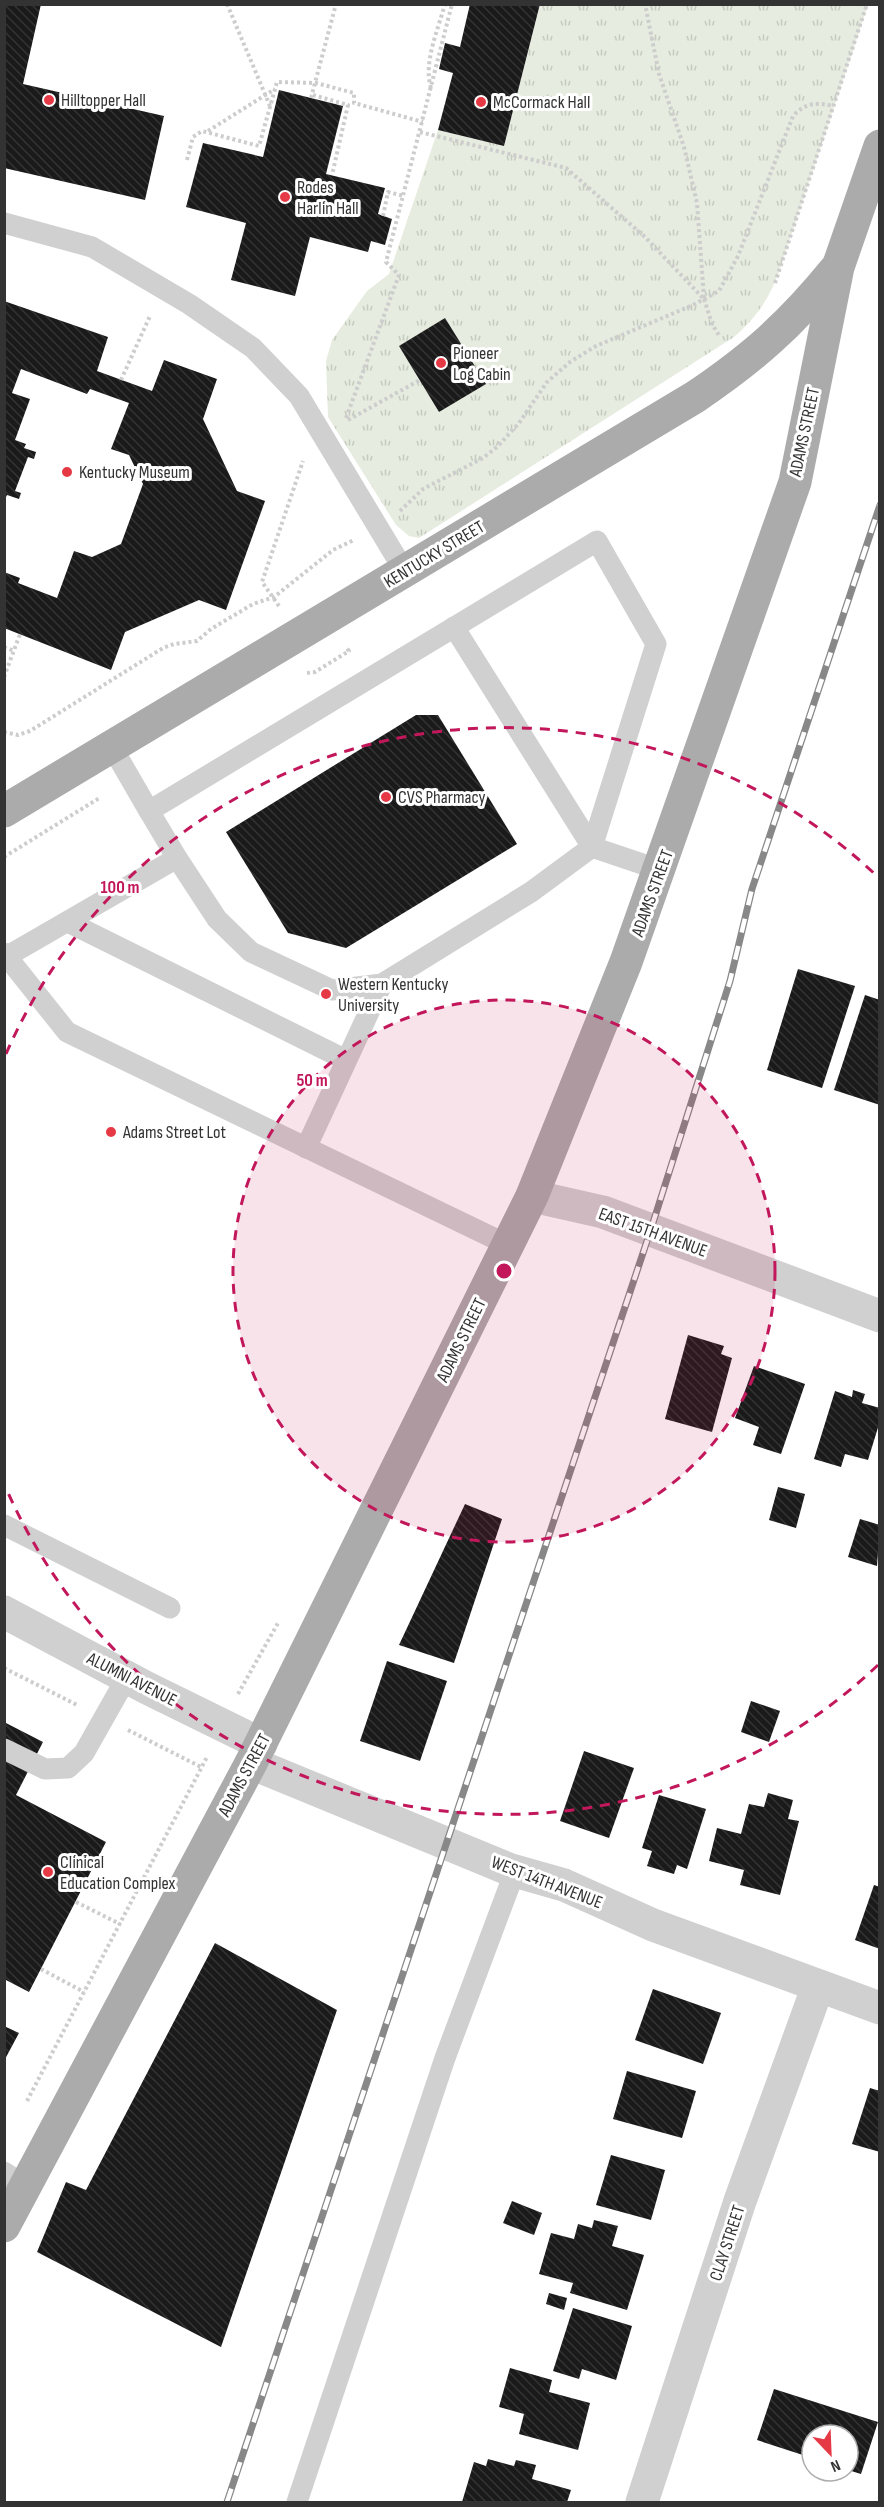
<svg xmlns="http://www.w3.org/2000/svg" width="884" height="2507" font-family="'Sofia Sans Condensed',sans-serif">
	<defs>
		<pattern id="grass-tufts" width="24" height="20" patternUnits="userSpaceOnUse" patternTransform="scale(1.5)"><rect width="24" height="20" fill="#e6ecdf"/><path d="M3 7l-1-3M5 7V3M7 7l1-3M15 17l-1-3M17 17v-4M19 17l1-3" fill="none" stroke="#c6cbc0"/></pattern>
		<pattern id="building-back-hatch" width="6" height="6" patternUnits="userSpaceOnUse" patternTransform="scale(1.5)"><rect width="6" height="6" fill="#1a1a1a"/><path d="M-1 5l2 2M0 0l6 6M5-1l2 2" fill="none" stroke="#333"/></pattern>
	</defs>
	<rect width="100%" height="100%" fill="#fff"/>
	<!-- grass -->
	<path fill="url(#grass-tufts)" d="M540 5H868L781 266C771 296 758 316 734 337L419 538 409 536 396 525 328 417 326 361 332 340 367 291 389 274 438 130 504 146Z"/>
	<!-- building -->
	<g fill="url(#building-back-hatch)">
		<polygon points="4,4 41,4 23,84 164,116 145,200 4,168"/>
		<polygon points="470,4 540,4 504,146 438,130 453,73 439,69 445,43 460,47"/>
		<polygon points="279,90 343,106 326,174 385,188 378,214 392,219 385,245 371,241 368,252 310,237 295,296 231,280 246,223 186,207 203,143 263,157"/>
		<polygon points="4,301 108,337 97,371 152,391 164,360 217,379 203,419 237,491 265,501 226,610 199,600 125,632 111,670 4,628 4,572 20,578 18,583 57,598 74,551 92,557 121,544 143,484 129,455 111,449 129,403 90,389 87,394 21,369 12,393 30,399 15,440 26,444 24,448 36,452 34,459 28,457 15,491 21,493 19,499 7,495 4,501"/>
		<polygon points="445,318 486,384 439,412 399,346"/>
		<polygon points="416,715 438,715 517,844 346,948 288,933 226,832"/>
		<polygon points="798,969 855,986 822,1088 767,1070"/>
		<polygon points="865,995 880,1000 880,1105 834,1090"/>
		<polygon points="688,1335 724,1346 721,1354 732,1358 712,1432 665,1419"/>
		<polygon points="754,1366 805,1384 781,1454 753,1445 759,1427 735,1418"/>
		<polygon points="853,1390 865,1394 862,1403 880,1408 880,1421 868,1460 845,1454 841,1467 814,1459 835,1391 852,1397"/>
		<polygon points="778,1487 805,1494 796,1528 769,1520"/>
		<polygon points="465,1504 502,1519 454,1663 399,1645"/>
		<polygon points="860,1519 880,1525 877,1566 848,1557"/>
		<polygon points="387,1661 447,1681 420,1761 360,1741"/>
		<polygon points="751,1701 780,1711 769,1742 741,1732"/>
		<polygon points="4,1722 43,1742 16,1795 106,1842 29,1992 4,1979"/>
		<polygon points="584,1751 634,1768 609,1838 560,1821"/>
		<polygon points="768,1793 793,1800 788,1819 799,1821 780,1895 740,1885 744,1870 709,1861 717,1828 741,1834 749,1804 764,1807"/>
		<polygon points="659,1795 706,1809 687,1869 677,1865 674,1874 647,1866 652,1851 642,1848"/>
		<polygon points="874,1885 880,1887 880,1949 855,1940"/>
		<polygon points="215,1943 337,2010 221,2347 37,2252 66,2182 86,2190"/>
		<polygon points="653,1989 721,2013 703,2064 635,2040"/>
		<polygon points="4,2026 19,2033 4,2061"/>
		<polygon points="627,2071 696,2091 682,2138 613,2119"/>
		<polygon points="870,2088 880,2091 880,2152 852,2144"/>
		<polygon points="611,2155 665,2170 651,2220 596,2205"/>
		<polygon points="512,2201 542,2213 534,2235 503,2223"/>
		<polygon points="594,2220 618,2226 612,2246 644,2255 627,2310 570,2293 573,2283 539,2274 551,2233 574,2239 578,2224 592,2228"/>
		<polygon points="549,2293 567,2298 564,2310 546,2304"/>
		<polygon points="573,2308 632,2326 616,2380 582,2369 579,2379 553,2371"/>
		<polygon points="510,2368 552,2380 549,2392 590,2403 578,2450 519,2434 524,2414 499,2407"/>
		<polygon points="774,2389 878,2422 861,2474 848,2470 848,2435 812,2435 812,2458 757,2440"/>
		<polygon points="488,2459 514,2466 516,2460 536,2465 532,2479 571,2490 567,2502 462,2502 474,2462 486,2466"/>
	</g>
	<g fill="none" stroke-linecap="round" stroke-linejoin="round">
		<!-- path -->
		<g stroke="#cdcdcd" stroke-width="4" stroke-dasharray="3 3" stroke-linecap="butt">
			<polyline points="227,4 270,106"/>
			<path d="M431 88C423 63 438 30 445 4"/>
			<polyline points="313,95 348,105 332,175"/>
			<polyline points="311,98 336,4"/>
			<polyline points="208,131 275,89"/>
			<polyline points="420,132 566,168 645,237 704,299 697,203 684,147 659,74 645,4"/>
			<polyline points="187,160 193,137 202,131 259,146 277,82 316,83 354,93 354,103 423,122"/>
			<polyline points="383,216 388,192 404,196"/>
			<polyline points="775,283 867,4"/>
			<polyline points="704,299 712,324 720,337"/>
			<polyline points="121,380 150,316"/>
			<polyline points="346,418 399,275 386,262 452,4"/>
			<polyline points="348,420 420,380"/>
			<path d="M400 511 423 489 483 458 497 447 519 423 547 382 570 362 596 346 693 305 719 291 738 256 793 116C805 103 816 102 833 106"/>
			<polyline points="279,606 262,582 303,461"/>
			<polyline points="4,647 14,651"/>
			<polyline points="307,673 315,672 349,651 346,647"/>
			<polyline points="4,677 20,634"/>
			<polyline points="4,732 18,735 30,731 163,648 174,644 197,641 211,629 253,604 274,597 333,550 354,540"/>
			<polyline points="4,857 101,797"/>
			<polyline points="4,1668 79,1706"/>
			<polyline points="238,1694 278,1623"/>
			<polyline points="128,1730 201,1767"/>
			<polyline points="76,1902 120,1924"/>
			<polyline points="41,1969 84,1992"/>
			<polyline points="27,2101 207,1757"/>
		</g>
		<!-- service -->
		<g stroke="#d0d0d0" stroke-width="21">
			<polyline points="4,223 92,247 189,304 253,348 299,396 405,572"/>
			<polyline points="454,627 592,847"/>
			<polyline points="112,747 149,811 597,541 656,644 592,847"/>
			<polyline points="149,811 177,858"/>
			<polyline points="68,922 346,1060"/>
			<polyline points="4,953 67,1032 508,1245"/>
			<polyline points="4,958 177,858 217,919 251,952 332,990 382,984 531,892 592,847 660,870"/>
			<polyline points="306,1148 382,984"/>
			<polyline points="4,1525 170,1608"/>
			<polyline points="4,1749 45,1769 68,1768 84,1753 127,1677"/>
			<polyline points="4,2172 26,2186"/>
			<polyline points="297,2502 445,2058 515,1871"/>
		</g>
		<!-- minor -->
		<g stroke="#d0d0d0" stroke-width="33">
			<polyline points="532,1196 603,1212 880,1316"/>
			<polyline points="4,1612 147,1688 261,1744"/>
			<polyline points="251,1763 511,1870 564,1885 653,1925 880,2008"/>
			<polyline points="642,2502 740,2201 818,1986"/>
		</g>
		<!-- primary -->
		<g stroke="#ababab" stroke-width="33">
			<path d="M4 811 695 397C754 357 790 325 835 270"/>
			<polyline points="4,2226 251,1763 532,1196 626,962 795,482 838,267 880,146"/>
		</g>
		<!-- rail casing -->
		<g stroke="#888" stroke-width="7">
			<polyline id="rail" points="227,2502 651,1229 730,981 752,889 880,505"/>
		</g>
		<!-- rail -->
		<use href="#rail" stroke="#fff" stroke-width="4.5" stroke-dasharray="14" stroke-linecap="butt"/>
	</g>
	<!-- distance rings -->
	<circle cx="504" cy="1271" r="271" fill="#c2185b" fill-opacity=".12"/>
	<g fill="none" stroke="#c2185b" stroke-width="3" stroke-dasharray="10 8">
		<circle cx="504" cy="1271" r="271"/>
		<path d="M878 1665A543 543 0 0 1 6 1488M6 1054A543 543 0 0 1 878 877"/>
	</g>
	<!-- markers -->
	<g fill="#e63946" stroke="#fff" stroke-width="2">
		<circle cx="49" cy="100" r="6"/>
		<circle cx="481" cy="102" r="6"/>
		<circle cx="285" cy="197" r="6"/>
		<circle cx="441" cy="363" r="6"/>
		<circle cx="67" cy="472" r="6"/>
		<circle cx="386" cy="797" r="6"/>
		<circle cx="326" cy="994" r="6"/>
		<circle cx="111" cy="1132" r="6"/>
		<circle cx="48" cy="1872" r="6"/>
	</g>
	<g text-anchor="middle" stroke-width="6" stroke-linejoin="round" paint-order="stroke">
		<!-- poi labels -->
		<g font-size="18" fill="#333" stroke="#fff" text-anchor="start">
			<text x="61" y="106">Hilltopper Hall</text>
			<text x="493" y="108">McCormack Hall</text>
			<text x="297" y="193">Rodes<tspan x="297" dy="21">Harlin Hall</tspan></text>
			<text x="453" y="359">Pioneer<tspan x="453" dy="21">Log Cabin</tspan></text>
			<text x="79" y="478">Kentucky Museum</text>
			<text x="398" y="803">CVS Pharmacy</text>
			<text x="338" y="990">Western Kentucky<tspan x="338" dy="21">University</tspan></text>
			<text x="123" y="1138">Adams Street Lot</text>
			<text x="60" y="1868">Clinical<tspan x="60" dy="21">Education Complex</tspan></text>
		</g>
		<!-- street labels -->
		<g font-size="18" fill="#333" stroke="#fff">
			<text transform="translate(804 432) rotate(-78)" y="6">ADAMS STREET</text>
			<text transform="translate(434 554) rotate(-31)" y="6">KENTUCKY STREET</text>
			<text transform="translate(652 893) rotate(-70)" y="6">ADAMS STREET</text>
			<text transform="translate(653 1232) rotate(20)" y="6">EAST 15TH AVENUE</text>
			<text transform="translate(461 1340) rotate(-64)" y="6">ADAMS STREET</text>
			<text transform="translate(132 1679) rotate(27)" y="6">ALUMNI AVENUE</text>
			<text transform="translate(244 1775) rotate(-62)" y="6">ADAMS STREET</text>
			<text transform="translate(547 1882) rotate(21)" y="6">WEST 14TH AVENUE</text>
			<text transform="translate(727 2243) rotate(-72)" y="6">CLAY STREET</text>
		</g>
	</g>
	<circle cx="504" cy="1271" r="9" fill="#c2185b" stroke="#fff" stroke-width="3"/>
	<g font-size="18" text-anchor="middle" font-weight="bold" fill="#c2185b" stroke="#fff" stroke-width="6" stroke-linejoin="round" paint-order="stroke">
		<text x="120" y="893">100 m</text>
		<text x="312" y="1086">50 m</text>
	</g>
	<!-- border -->
	<rect width="884" height="2507" fill="none" stroke="#333333" stroke-width="12"/>
	<!-- north arrow -->
	<g transform="translate(830 2453) rotate(157)"><circle r="28" fill="#ffffff" stroke="#adadad" stroke-width="1.5"/>
	<path d="M0-4.5L10 22L0 15L-10 22Z" fill="#e63946"/>
	<text y="-9" font-size="16" font-weight="bold" text-anchor="middle" fill="#333333">N</text>
	</g>
</svg>
